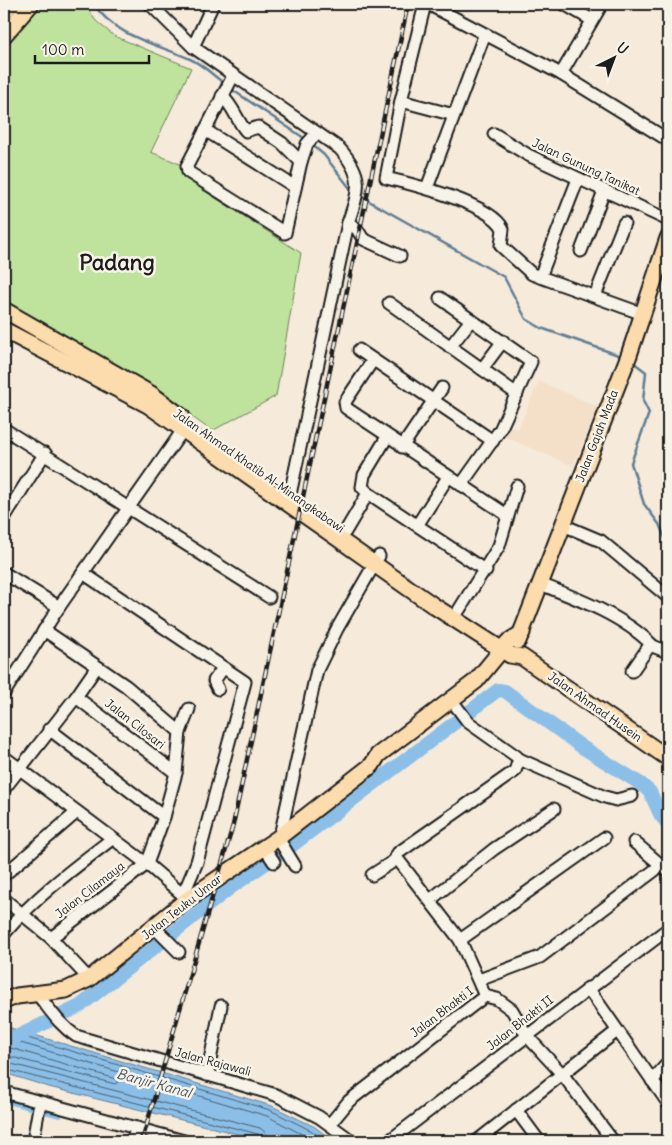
<svg xmlns="http://www.w3.org/2000/svg" width="672" height="1145" font-family="Delius,sans-serif">
	<rect width="100%" height="100%" fill="#f6eada"/>
	<filter id="ink" filterUnits="userSpaceOnUse"><feTurbulence type="fractalNoise" baseFrequency=".02" numOctaves="2"/><feDisplacementMap in="SourceGraphic" scale="10" xChannelSelector="R" yChannelSelector="G"/><feConvolveMatrix kernelMatrix="1 2 1 2 8 2 1 2 1" color-interpolation-filters="sRGB"/></filter>
	<g filter="url(#ink)">
		<!-- built -->
		<polygon fill="#f4dfc9" points="539,381 598,407 573,466 505,437 510,426 518,429"/>
		<!-- green -->
		<polygon fill="#bfe39d" stroke="#6e805c" points="41,4 84,4 96,21 114,36 191,68 151,152 180,164 183,177 301,253 276,396 212,431 157,392 4,300 4,45"/>
		<!-- water -->
		<polygon fill="#8bbfe8" stroke="#5f7e96" points="4,1026 272,1106 315,1127 333,1141 266,1141 49,1087 4,1073"/>
		<g fill="none" stroke-linecap="round" stroke-linejoin="round">
			<!-- shore -->
			<g stroke="#485d6e" stroke-width="1">
				<polyline points="4,1031 270,1110 312,1131 325,1141"/>
				<polyline points="4,1038 267,1116 315,1141"/>
				<polyline points="4,1046 116,1079 118,1082 115,1084 4,1055"/>
				<polyline points="4,1062 260,1128 266,1133 268,1141"/>
				<polyline points="4,1069 258,1134 262,1141"/>
			</g>
			<!-- stream -->
			<g stroke="#5f7e96" stroke-width="2.5">
				<path d="M94 4C115 37 157 44 190 59 202 64 214 76 225 84"/>
				<polyline points="231,89 307,140"/>
				<polyline points="311,144 324,155 353,192"/>
				<polyline points="360,196 504,277 526,319 541,328 624,357"/>
				<polyline points="633,362 646,372 643,401 649,413 631,463 644,504 659,524 668,545"/>
			</g>
			<!-- canal -->
			<polyline stroke="#8bbfe8" stroke-width="8" points="4,1099 59,1114"/>
			<!-- river -->
			<polyline stroke="#8bbfe8" stroke-width="14" points="4,1043 80,1006 230,888 294,844 498,690 505,691 582,747 641,784 650,792 661,816 668,824"/>
			<!-- minor casing -->
			<g stroke="#1c1c1c" stroke-width="15">
				<g id="minor">
					<path d="M150 4 193 47 339 148C365 176 359 190 348 223L288 504"/>
					<path d="M425 4 401 101 386 178C412 184 492 204 503 229L501 246 532 274 643 314"/>
					<polyline points="428,4 561,74 668,140"/>
					<polyline points="564,4 592,20"/>
					<polyline points="193,47 213,4"/>
					<polyline points="561,74 602,4"/>
					<polyline points="233,76 187,166 188,172 285,233 301,162"/>
					<path d="M222 96C234 107 236 119 246 131L258 127 282 143 301 162 307 144 317 133"/>
					<polyline points="401,101 454,115"/>
					<polyline points="205,130 295,187"/>
					<polyline points="494,134 528,155 668,220"/>
					<polyline points="427,188 484,36"/>
					<polyline points="348,223 357,229 363,239 400,256"/>
					<polyline points="581,251 604,191"/>
					<polyline points="540,277 578,179"/>
					<polyline points="595,296 624,223"/>
					<polyline points="440,298 531,362 500,430 461,485"/>
					<polyline points="389,303 517,394"/>
					<polyline points="450,347 471,320"/>
					<polyline points="359,350 493,441"/>
					<polyline points="373,360 345,402 346,408 507,515"/>
					<polyline points="482,369 503,341"/>
					<polyline points="4,429 269,597"/>
					<polyline points="402,447 442,388"/>
					<polyline points="368,493 486,571"/>
					<polyline points="4,518 45,453"/>
					<polyline points="418,524 448,477"/>
					<polyline points="563,525 601,541 668,597"/>
					<polyline points="345,532 368,493 362,487 364,475 387,437"/>
					<polyline points="4,573 59,607 183,430"/>
					<polyline points="83,573 245,682 197,862 183,895"/>
					<path d="M540 584C576 598 624 616 652 645"/>
					<polyline points="459,610 499,546 517,486"/>
					<polyline points="44,630 126,686 180,732 176,773 164,817 147,864 51,938"/>
					<polyline points="632,671 650,645 668,652"/>
					<polyline points="218,689 214,681 223,668"/>
					<polyline points="4,693 59,607"/>
					<polyline points="76,697 176,773"/>
					<polyline points="49,729 164,817"/>
					<polyline points="180,732 189,709"/>
					<polyline points="4,757 147,864 183,895 185,901"/>
					<polyline points="519,759 605,797 616,800 632,796"/>
					<polyline points="4,789 76,697 96,668"/>
					<polyline points="280,836 317,670 337,629 379,556"/>
					<polyline points="278,838 295,866"/>
					<polyline points="634,842 668,871"/>
					<polyline points="264,847 274,862"/>
					<polyline points="4,875 77,812"/>
					<polyline points="372,875 397,859"/>
					<polyline points="4,899 51,938 89,979"/>
					<polyline points="430,900 494,849 554,809"/>
					<polyline points="155,928 179,952"/>
					<path d="M4 934C35 897 74 868 112 839"/>
					<polyline points="460,940 604,838"/>
					<polyline points="479,980 540,957 655,870 660,864"/>
					<polyline points="588,988 668,1103"/>
					<path d="M37 994C50 1009 59 1025 76 1036L276 1095 319 1117 352 1141"/>
					<polyline points="485,996 497,999 512,1010 527,1036 563,1075 613,1141"/>
					<polyline points="207,1075 221,1006"/>
					<polyline points="652,1081 668,1063"/>
					<polyline points="4,1092 184,1141"/>
					<polyline points="516,1110 539,1141"/>
					<polyline points="330,1124 349,1101 485,996 460,940 396,857 398,853 515,771 519,759 516,756 468,722 456,706"/>
					<polyline points="33,1141 40,1102"/>
					<polyline points="132,1141 137,1128"/>
					<polyline points="389,1141 668,929"/>
					<polyline points="477,1141 617,1031"/>
				</g>
			</g>
			<!-- major casing -->
			<g stroke="#1c1c1c" stroke-width="19">
				<g id="major">
					<polyline points="4,12 11,4"/>
					<polyline points="4,35 31,4"/>
					<polyline points="4,310 151,394 182,417"/>
					<polyline points="4,330 148,405 434,606 510,655 522,657 668,758"/>
					<polyline points="518,641 629,355 668,238"/>
					<polyline points="4,1001 17,996 66,990 89,979 185,901 278,838 372,765 378,755 476,681 508,642 522,633"/>
				</g>
			</g>
			<!-- minor -->
			<use href="#minor" stroke="#f7f3e8" stroke-width="11"/>
			<!-- major -->
			<use href="#major" stroke="#fcdcac" stroke-width="15"/>
			<!-- rail casing -->
			<g stroke="#1c1c1c" stroke-width="4.5">
				<polyline id="rail" points="142,1141 233,825 408,4"/>
			</g>
			<!-- rail -->
			<use href="#rail" stroke="#f7f3e8" stroke-width="2.5" stroke-dasharray="8" stroke-linecap="butt"/>
		</g>
	</g>
	<g text-anchor="middle" stroke-width="5" stroke-linejoin="round" paint-order="stroke">
		<!-- street labels -->
		<g font-size="12" fill="#1c1c1c" stroke="#f7f3e8">
			<text transform="translate(586 167) rotate(25)" y="4">Jalan Gunung Tanikat</text>
			<text transform="translate(597 436) rotate(-69)" y="4">Jalan Gajah Mada</text>
			<text transform="translate(259 471) rotate(35)" y="4">Jalan Ahmad Khatib Al-Minangkabawi</text>
			<text transform="translate(595 707) rotate(35)" y="4">Jalan Ahmad Husein</text>
			<text transform="translate(135 724) rotate(38)" y="4">Jalan Cilosari</text>
			<text transform="translate(90 890) rotate(-38)" y="4">Jalan Cilamaya</text>
			<text transform="translate(182 907) rotate(-38)" y="4">Jalan Teuku Umar</text>
			<text transform="translate(442 1012) rotate(-37)" y="4">Jalan Bhakti I</text>
			<text transform="translate(520 1023) rotate(-38)" y="4">Jalan Bhakti II</text>
			<text transform="translate(213 1062) rotate(15)" y="4">Jalan Rajawali</text>
		</g>
		<!-- water labels -->
		<g font-size="14" font-style="italic" fill="#435563" stroke="#f7f3e8">
			<text transform="translate(154 1083) rotate(15)" y="5">Banjir Kanal</text>
		</g>
		<!-- town labels -->
		<g font-size="22" font-weight="bold" fill="#1c1c1c" stroke="#f7f3e8">
			<text x="117" y="270">Padang</text>
		</g>
	</g>
	<!-- margin -->
	<rect width="672" height="1145" fill="none" stroke="#f7f3e8" stroke-width="20"/>
	<rect x="10" y="10" width="652" height="1125" fill="none" stroke="#1c1c1c" stroke-width="2" filter="url(#ink)"/>
	<!-- north arrow -->
	<g transform="translate(614 58) rotate(42)" stroke="#f7f3e8" stroke-width="4" paint-order="stroke">
	<path d="M0-4L9 19L0 12L-9 19Z" fill="#1c1c1c"/>
	<text y="-8" font-size="14" font-weight="bold" text-anchor="middle" fill="#1c1c1c">U</text>
	</g>
	<!-- scale -->
	<path d="M35 55v8h114v-8" fill="none" stroke="#1c1c1c" stroke-width="2.5"/>
	<text x="42" y="55" font-size="15" fill="#1c1c1c" stroke="#f7f3e8" stroke-width="4" paint-order="stroke">100 m</text>
</svg>
